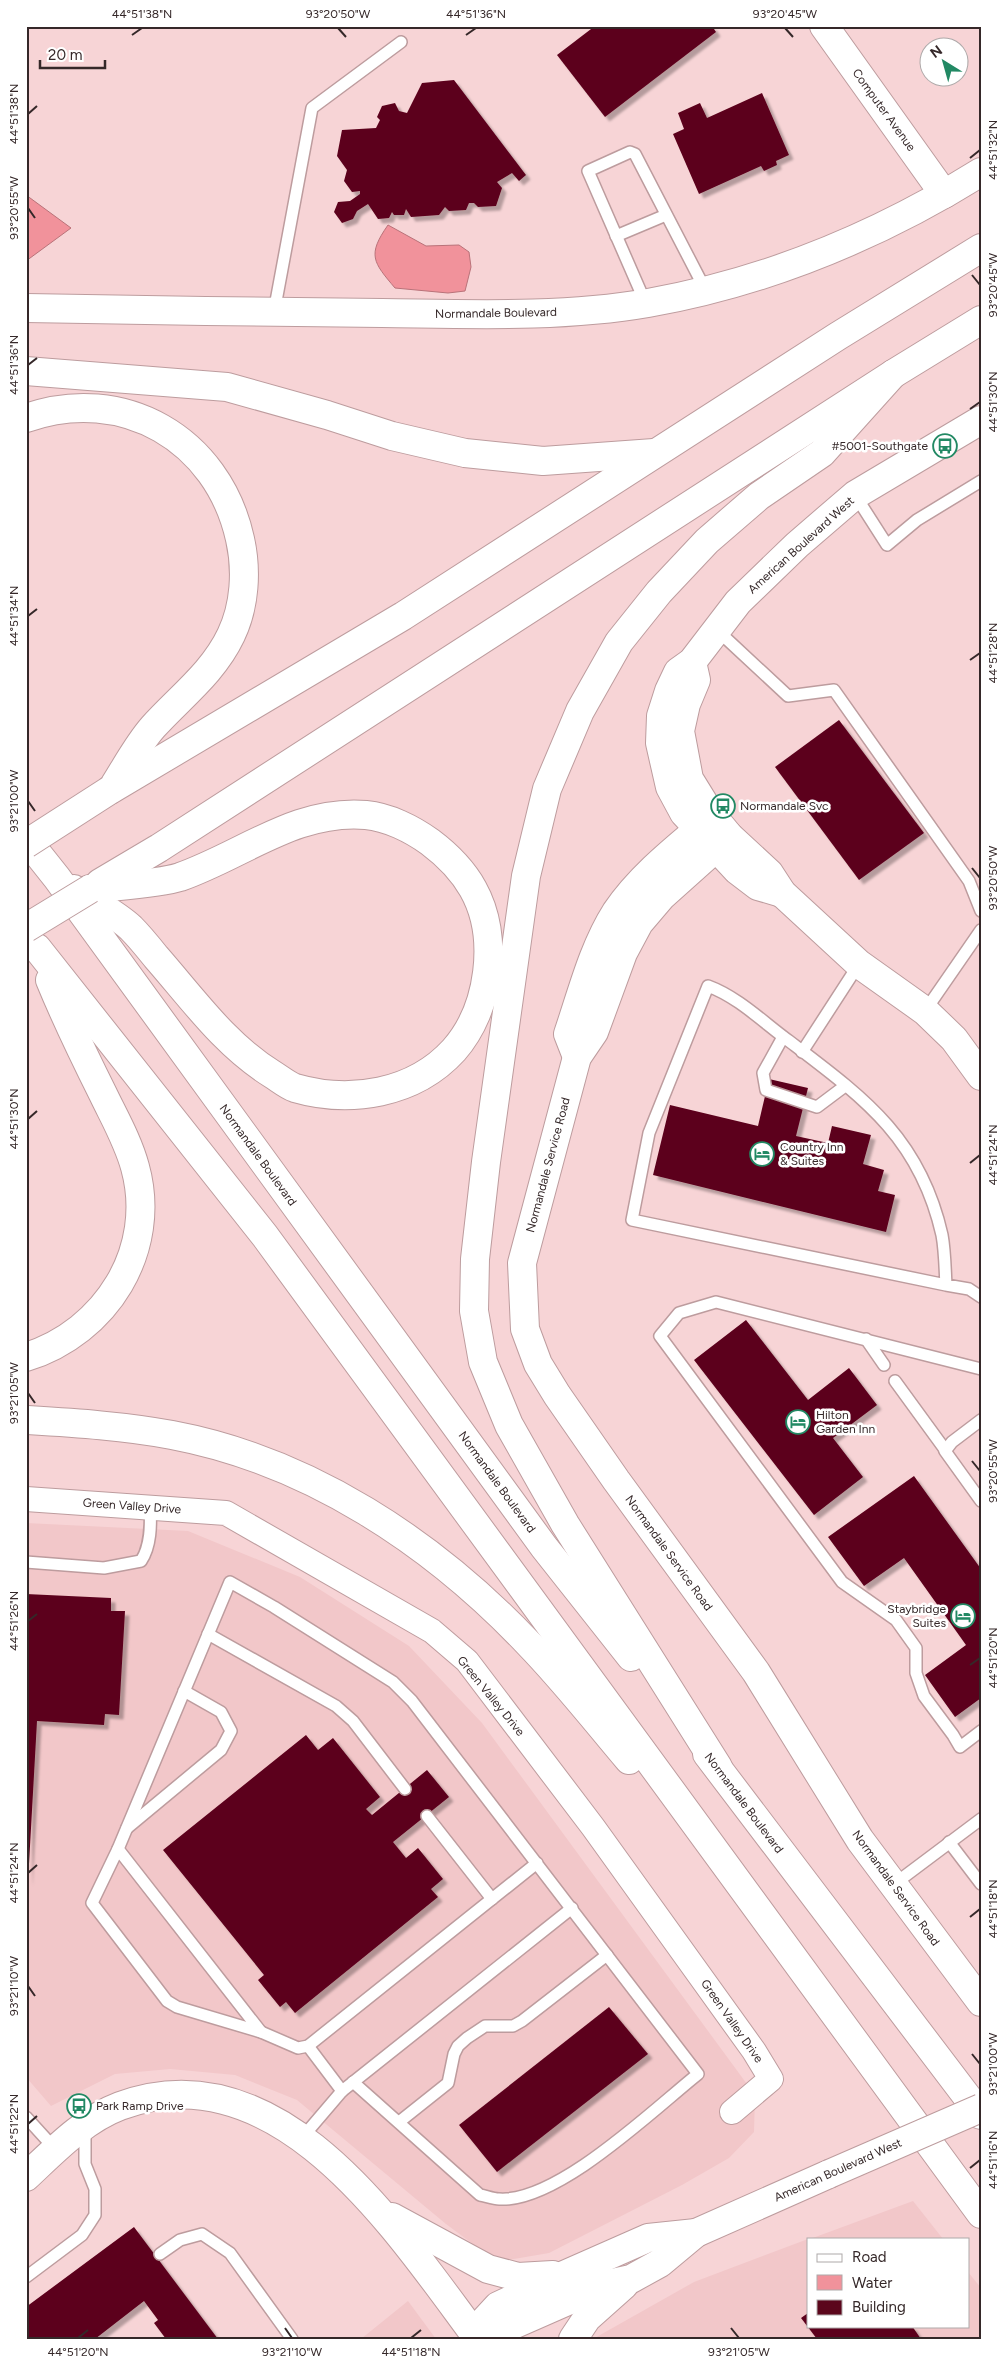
<svg xmlns="http://www.w3.org/2000/svg" width="1007" height="2365" font-family="Figtree,sans-serif">
	<defs>
		<filter id="shadow"><feDropShadow dx="4.5" dy="4.5" stdDeviation="1" flood-color="#0004"/></filter>
	</defs>
	<rect width="100%" height="100%" fill="#f7d4d6"/>
	<!-- built -->
	<g fill="#f2c7c9">
		<polygon points="26,1523 188,1531 300,1577 409,1646 482,1723 755,2095 754,2132 729,2158 682,2185 549,2253 497,2262 446,2224 297,2100 235,2075 170,2069 115,2074 51,2106 26,2077"/>
		<polygon points="913,2201 943,2239 810,2239"/>
		<polygon points="808,2239 808,2326 968,2326 968,2272 981,2288 981,2339 593,2339 694,2282"/>
		<polygon points="408,2301 436,2339 361,2339"/>
	</g>
	<!-- water -->
	<g fill="#f1929b" stroke="#b97279">
		<polygon points="26,195 71,228 26,261"/>
		<path d="M388 225 426 246 459 245 469 252 471 267 465 291 448 293 395 288C373 262 367 255 388 225Z"/>
	</g>
	<!-- building -->
	<g fill="#5b061c" filter="url(#shadow)">
		<polygon points="595,26 712,26 716,32 605,117 557,55"/>
		<polygon points="454,80 526,175 519,181 512,173 497,182 502,188 496,206 478,207 474,203 469,203 466,210 449,211 445,207 439,215 411,217 406,209 404,215 394,215 392,212 389,218 378,219 368,204 357,211 353,219 342,223 334,212 338,202 350,201 360,194 360,191 352,192 344,181 347,170 337,156 342,130 376,128 380,120 377,117 382,106 395,103 399,111 407,113 422,83"/>
		<polygon points="762,93 789,155 776,161 777,165 764,171 761,166 699,194 673,134 684,129 678,113 700,103 707,118"/>
		<polygon points="839,720 924,833 859,880 775,767"/>
		<polygon points="769,1079 808,1088 796,1136 828,1143 832,1126 871,1135 863,1164 884,1170 878,1191 895,1195 886,1232 653,1175 670,1105 758,1126"/>
		<polygon points="746,1320 808,1400 849,1368 877,1405 833,1438 863,1477 814,1515 694,1360"/>
		<polygon points="914,1476 981,1569 981,1698 955,1717 925,1675 966,1645 904,1558 864,1586 828,1537"/>
		<polygon points="26,1594 111,1598 111,1611 125,1611 119,1715 105,1714 104,1725 37,1721 28,1882"/>
		<polygon points="306,1735 318,1750 333,1738 380,1797 366,1809 372,1815 427,1770 449,1797 393,1842 406,1858 418,1848 443,1879 431,1889 438,1897 295,2013 286,2002 280,2007 258,1980 264,1975 163,1850"/>
		<polygon points="609,2007 648,2054 497,2172 459,2125"/>
		<polygon points="134,2227 218,2339 166,2339 154,2323 158,2320 144,2301 95,2339 26,2339 26,2307"/>
		<polygon points="808,2313 808,2326 912,2326 921,2339 817,2339 801,2318"/>
	</g>
	<g fill="none" stroke-linecap="round" stroke-linejoin="round">
		<!-- service casing -->
		<g stroke="#bd9c9e" stroke-width="14">
			<g id="service">
				<polyline points="616,236 666,215"/>
				<polyline points="646,304 588,171 630,152 635,154 706,291"/>
				<polyline points="274,312 312,108 401,42"/>
				<polyline points="855,495 887,545 917,520 981,481"/>
				<polyline points="717,630 788,696 834,690 969,881 981,911"/>
				<polyline points="925,1011 981,930"/>
				<polyline points="783,1037 763,1073 766,1090 817,1107 845,1086"/>
				<polyline points="802,1052 859,964"/>
				<path d="M946 1285C945 1269 945 1251 942 1235 920 1138 864 1098 789 1041 763 1022 738 997 708 986L649 1133 632 1220 946 1285 969 1289 981 1297"/>
				<polyline points="866,1339 884,1365"/>
				<polyline points="981,1369 716,1302 679,1313 660,1336 842,1582 896,1620 916,1648 916,1673 924,1696 953,1735 960,1747 981,1731"/>
				<polyline points="895,1381 946,1451"/>
				<polyline points="981,1420 952,1442 945,1451 981,1501"/>
				<path d="M26 1562 104 1568 141 1561C151 1546 151 1525 150 1507"/>
				<polyline points="208,1634 336,1706 353,1721 405,1789"/>
				<polyline points="427,1816 492,1899"/>
				<polyline points="127,1828 221,1750 231,1731 221,1712 184,1691"/>
				<polyline points="949,1842 981,1884"/>
				<polyline points="118,1849 261,2032"/>
				<polyline points="893,1885 981,1819"/>
				<polyline points="308,2046 342,2091"/>
				<path d="M353 2082 480 2195C486 2196 493 2199 499 2199 557 2203 653 2110 698 2074L412 1701 393 1682 274 1607 230 1582 118 1849 92 1903 167 2001 177 2007 261 2032 298 2048 308 2046 537 1863"/>
				<polyline points="26,2117 56,2150"/>
				<polyline points="399,2122 448,2083 454,2054 458,2046 467,2038 485,2026 513,2026 522,2021 607,1955"/>
				<polyline points="301,2139 342,2091 572,1908"/>
				<polyline points="160,2254 180,2240 202,2234 230,2253 292,2339"/>
				<polyline points="26,2277 82,2235 95,2215 95,2189 85,2164 85,2127"/>
			</g>
		</g>
		<!-- minor casing -->
		<g stroke="#bd9c9e" stroke-width="26">
			<polyline id="minor" points="26,1499 226,1513 432,1631 467,1661 593,1827 754,2051 771,2079 732,2112"/>
		</g>
		<!-- tertiary casing -->
		<g stroke="#bd9c9e" stroke-width="30">
			<g id="tertiary">
				<polyline points="824,26 944,194"/>
				<path d="M26 308C145 310 263 312 382 313 470 314 561 318 648 303 767 282 878 236 981 172"/>
				<polyline points="692,662 696,680 686,704 680,731 689,779 710,813 729,836 769,873 782,893 859,964 925,1011 954,1039 981,1076"/>
				<polyline points="729,836 662,896 639,923 623,953 594,1032 577,1057 522,1263 525,1329 538,1364 557,1395 616,1480 756,1672 860,1840 981,2002"/>
				<polyline points="782,893 758,886 737,870 684,813 670,787 660,743 661,716 669,691 678,672 692,662 738,602 797,545 855,495 981,420"/>
				<path d="M577 1057 568 1034C582 993 593 948 616 912 641 875 679 846 712 818"/>
				<path d="M26 2177C54 2151 83 2120 120 2106 280 2047 397 2231 478 2339"/>
				<polyline points="392,2217 488,2269 518,2277 553,2275"/>
				<polyline points="473,2333 513,2325 604,2285 631,2279 660,2263 696,2233 829,2174"/>
				<polyline points="473,2333 498,2306 564,2275 648,2238 696,2233"/>
				<polyline points="573,2339 587,2318 624,2285"/>
			</g>
		</g>
		<!-- motorway casing -->
		<g stroke="#bd9c9e" stroke-width="30">
			<g id="motorway">
				<polyline points="26,371 227,387 327,415 392,436 465,453 543,461 654,453"/>
				<path d="M26 418C123 384 218 439 240 539 247 570 245 606 231 635 213 673 180 697 153 727 138 744 127 765 115 784"/>
				<polyline points="110,790 403,616 838,336 981,248"/>
				<polyline points="26,839 57,878 544,1547 631,1657"/>
				<polyline points="100,883 159,848 893,374 981,320"/>
				<path d="M74 889C92 902 115 913 131 928 140 937 148 947 156 957 192 998 225 1045 272 1074 280 1079 287 1085 295 1088 350 1104 414 1094 454 1050 490 1009 500 937 473 889 463 871 446 854 430 842 412 829 388 817 366 815 296 809 243 855 180 877 158 884 114 886 90 889"/>
				<polyline points="37,948 265,1236 981,2214"/>
				<path d="M26 1357C106 1332 158 1250 135 1167 128 1141 114 1117 103 1094 84 1056 66 1019 50 980"/>
				<path d="M26 1420C75 1423 125 1426 172 1435 310 1461 433 1543 528 1643 564 1680 596 1721 629 1760"/>
				<polyline points="707,1754 981,2115"/>
				<polyline points="718,1767 565,1524 509,1425 483,1362 474,1311 475,1259 486,1162 526,876 547,789 580,711 619,642 659,592 707,541 759,496 822,453 893,374"/>
			</g>
		</g>
		<!-- service -->
		<use href="#service" stroke="#fff" stroke-width="11"/>
		<!-- minor -->
		<use href="#minor" stroke="#fff" stroke-width="24"/>
		<!-- tertiary -->
		<use href="#tertiary" stroke="#fff" stroke-width="28"/>
		<!-- motorway -->
		<use href="#motorway" stroke="#fff" stroke-width="28"/>
		<!-- tertiary-bridge casing -->
		<g stroke="#bd9c9e" stroke-width="30" stroke-linecap="butt">
			<polyline id="tertiary-bridge" points="829,2174 981,2108"/>
		</g>
		<!-- motorway-bridge casing -->
		<g stroke="#bd9c9e" stroke-width="30" stroke-linecap="butt">
			<g id="motorway-bridge">
				<polyline points="26,844 110,790"/>
				<polyline points="26,928 90,889"/>
			</g>
		</g>
		<!-- tertiary-bridge -->
		<use href="#tertiary-bridge" stroke="#fff" stroke-width="28"/>
		<!-- motorway-bridge -->
		<use href="#motorway-bridge" stroke="#fff" stroke-width="28"/>
	</g>
	<!-- ticks -->
	<path fill="none" stroke="#352829" stroke-width="2" d="M338 28 346 37M785 28 793 37M132 35 142 28M466 35 476 28M28 114 37 106M970 158 980 150M28 208 35 218M972 275 980 285M28 365 37 358M970 409 980 402M28 616 37 609M970 660 980 653M28 801 35 811M972 868 980 878M28 1119 37 1111M970 1163 980 1155M28 1393 35 1403M972 1461 980 1471M28 1621 37 1614M970 1665 980 1658M28 1873 37 1865M970 1917 980 1909M28 1986 35 1996M972 2054 980 2064M28 2124 37 2116M970 2168 980 2160M285 2328 292 2338M731 2328 739 2338M78 2338 88 2330M411 2338 421 2330"/>
	<!-- icons -->
	<defs>
		<g id="bus-ring" transform="scale(1.25)"><circle r="9.5" fill="#fff" stroke="#228964" stroke-width="1.5"/><path d="M-5-6H5V4H4V6H2V4H-2V6H-4V4H-5ZM-3.5-4V0h7V-4ZM-3.5 1.2v1.5H-2V1.2ZM2 1.2v1.5H3.5V1.2Z" fill="#228964"/></g>
		<g id="hotel-ring" transform="scale(1.25)"><circle r="9.5" fill="#fff" stroke="#228964" stroke-width="1.5"/><path d="M-6-4.5h1.5V1H6V5H4.5V3h-9V5H-6ZM-4 0a1.8 1.8 0 1 1 3.6 0ZM.5 0V-2.5h3Q6-2.5 6 0Z" fill="#228964"/></g>
	</defs>
	<g fill-rule="evenodd">
		<use href="#bus-ring" x="945" y="446"/>
		<use href="#bus-ring" x="723" y="806"/>
		<use href="#hotel-ring" x="762" y="1154"/>
		<use href="#hotel-ring" x="798" y="1422"/>
		<use href="#hotel-ring" x="963" y="1616"/>
		<use href="#bus-ring" x="79" y="2106"/>
	</g>
	<g text-anchor="middle" stroke-width="5" stroke-linejoin="round" paint-order="stroke">
		<!-- street labels -->
		<g font-size="12" fill="#352829" stroke="#fff">
			<text transform="translate(884 110) rotate(54)" y="4">Computer Avenue</text>
			<text transform="translate(496 313) rotate(-1)" y="4">Normandale Boulevard</text>
			<text transform="translate(801 545) rotate(-42)" y="4">American Boulevard West</text>
			<text transform="translate(258 1155) rotate(54)" y="4">Normandale Boulevard</text>
			<text transform="translate(548 1165) rotate(-75)" y="4">Normandale Service Road</text>
			<text transform="translate(497 1482) rotate(54)" y="4">Normandale Boulevard</text>
			<text transform="translate(132 1506) rotate(4)" y="4">Green Valley Drive</text>
			<text transform="translate(669 1553) rotate(54)" y="4">Normandale Service Road</text>
			<text transform="translate(491 1696) rotate(51)" y="4">Green Valley Drive</text>
			<text transform="translate(744 1803) rotate(53)" y="4">Normandale Boulevard</text>
			<text transform="translate(896 1888) rotate(54)" y="4">Normandale Service Road</text>
			<text transform="translate(732 2021) rotate(55)" y="4">Green Valley Drive</text>
			<text transform="translate(838 2170) rotate(-24)" y="4">American Boulevard West</text>
		</g>
		<!-- poi labels -->
		<g font-size="12" fill="#352829" stroke="#fff" text-anchor="start">
			<text x="928" y="450" text-anchor="end">#5001-Southgate</text>
			<text x="740" y="810">Normandale Svc</text>
			<text x="780" y="1151">Country Inn<tspan x="780" dy="14">&amp; Suites</tspan></text>
			<text x="816" y="1419">Hilton<tspan x="816" dy="14">Garden Inn</tspan></text>
			<text x="946" y="1613" text-anchor="end">Staybridge<tspan x="946" dy="14">Suites</tspan></text>
			<text x="96" y="2110">Park Ramp Drive</text>
		</g>
	</g>
	<!-- border -->
	<rect width="1007" height="2365" fill="none" stroke="#ffffff" stroke-width="55"/>
	<!-- legend -->
	<rect x="807" y="2238" width="162" height="90" fill="#ffffff" stroke="#aea9a9"/>
	<rect x="817" y="2254" width="25" height="8" fill="#ffffff" stroke="#aea9a9"/>
	<text x="852" y="2262" font-size="15" fill="#352829">Road</text>
	<rect x="817" y="2275" width="25" height="15" fill="#f1929b" stroke="#aea9a9"/>
	<text x="852" y="2288" font-size="15" fill="#352829">Water</text>
	<rect x="817" y="2300" width="25" height="15" fill="#5b061c" stroke="#aea9a9"/>
	<text x="852" y="2312" font-size="15" fill="#352829">Building</text>
	<!-- north arrow -->
	<g transform="translate(944 62) rotate(323)"><circle r="24" fill="#ffffff" stroke="#aea9a9"/>
	<path d="M0-4L9 19L0 12L-9 19Z" fill="#228964"/>
	<text y="-8" font-size="14" font-weight="bold" text-anchor="middle" fill="#352829">N</text>
	</g>
	<!-- scale -->
	<path d="M40 60v8h65v-8" fill="none" stroke="#352829" stroke-width="2.5"/>
	<text x="48" y="60" font-size="15" fill="#352829" stroke="#ffffff" stroke-width="4" paint-order="stroke">20 m</text>
	<rect x="28" y="28" width="952" height="2310" fill="none" stroke="#352829" stroke-width="2"/>
	<g font-size="12" text-anchor="middle" fill="#352829">
		<text x="142" y="18">44°51'38"N</text>
		<text x="338" y="18">93°20'50"W</text>
		<text x="476" y="18">44°51'36"N</text>
		<text x="785" y="18">93°20'45"W</text>
		<text transform="translate(14 114) rotate(-90)" y="4">44°51'38"N</text>
		<text transform="translate(993 150) rotate(-90)" y="4">44°51'32"N</text>
		<text transform="translate(14 208) rotate(-90)" y="4">93°20'55"W</text>
		<text transform="translate(993 285) rotate(-90)" y="4">93°20'45"W</text>
		<text transform="translate(14 365) rotate(-90)" y="4">44°51'36"N</text>
		<text transform="translate(993 402) rotate(-90)" y="4">44°51'30"N</text>
		<text transform="translate(14 616) rotate(-90)" y="4">44°51'34"N</text>
		<text transform="translate(993 653) rotate(-90)" y="4">44°51'28"N</text>
		<text transform="translate(14 801) rotate(-90)" y="4">93°21'00"W</text>
		<text transform="translate(993 878) rotate(-90)" y="4">93°20'50"W</text>
		<text transform="translate(14 1119) rotate(-90)" y="4">44°51'30"N</text>
		<text transform="translate(993 1155) rotate(-90)" y="4">44°51'24"N</text>
		<text transform="translate(14 1393) rotate(-90)" y="4">93°21'05"W</text>
		<text transform="translate(993 1471) rotate(-90)" y="4">93°20'55"W</text>
		<text transform="translate(14 1621) rotate(-90)" y="4">44°51'26"N</text>
		<text transform="translate(993 1658) rotate(-90)" y="4">44°51'20"N</text>
		<text transform="translate(14 1873) rotate(-90)" y="4">44°51'24"N</text>
		<text transform="translate(993 1909) rotate(-90)" y="4">44°51'18"N</text>
		<text transform="translate(14 1986) rotate(-90)" y="4">93°21'10"W</text>
		<text transform="translate(993 2064) rotate(-90)" y="4">93°21'00"W</text>
		<text transform="translate(14 2124) rotate(-90)" y="4">44°51'22"N</text>
		<text transform="translate(993 2160) rotate(-90)" y="4">44°51'16"N</text>
		<text x="78" y="2356">44°51'20"N</text>
		<text x="292" y="2356">93°21'10"W</text>
		<text x="411" y="2356">44°51'18"N</text>
		<text x="739" y="2356">93°21'05"W</text>
	</g>
</svg>
